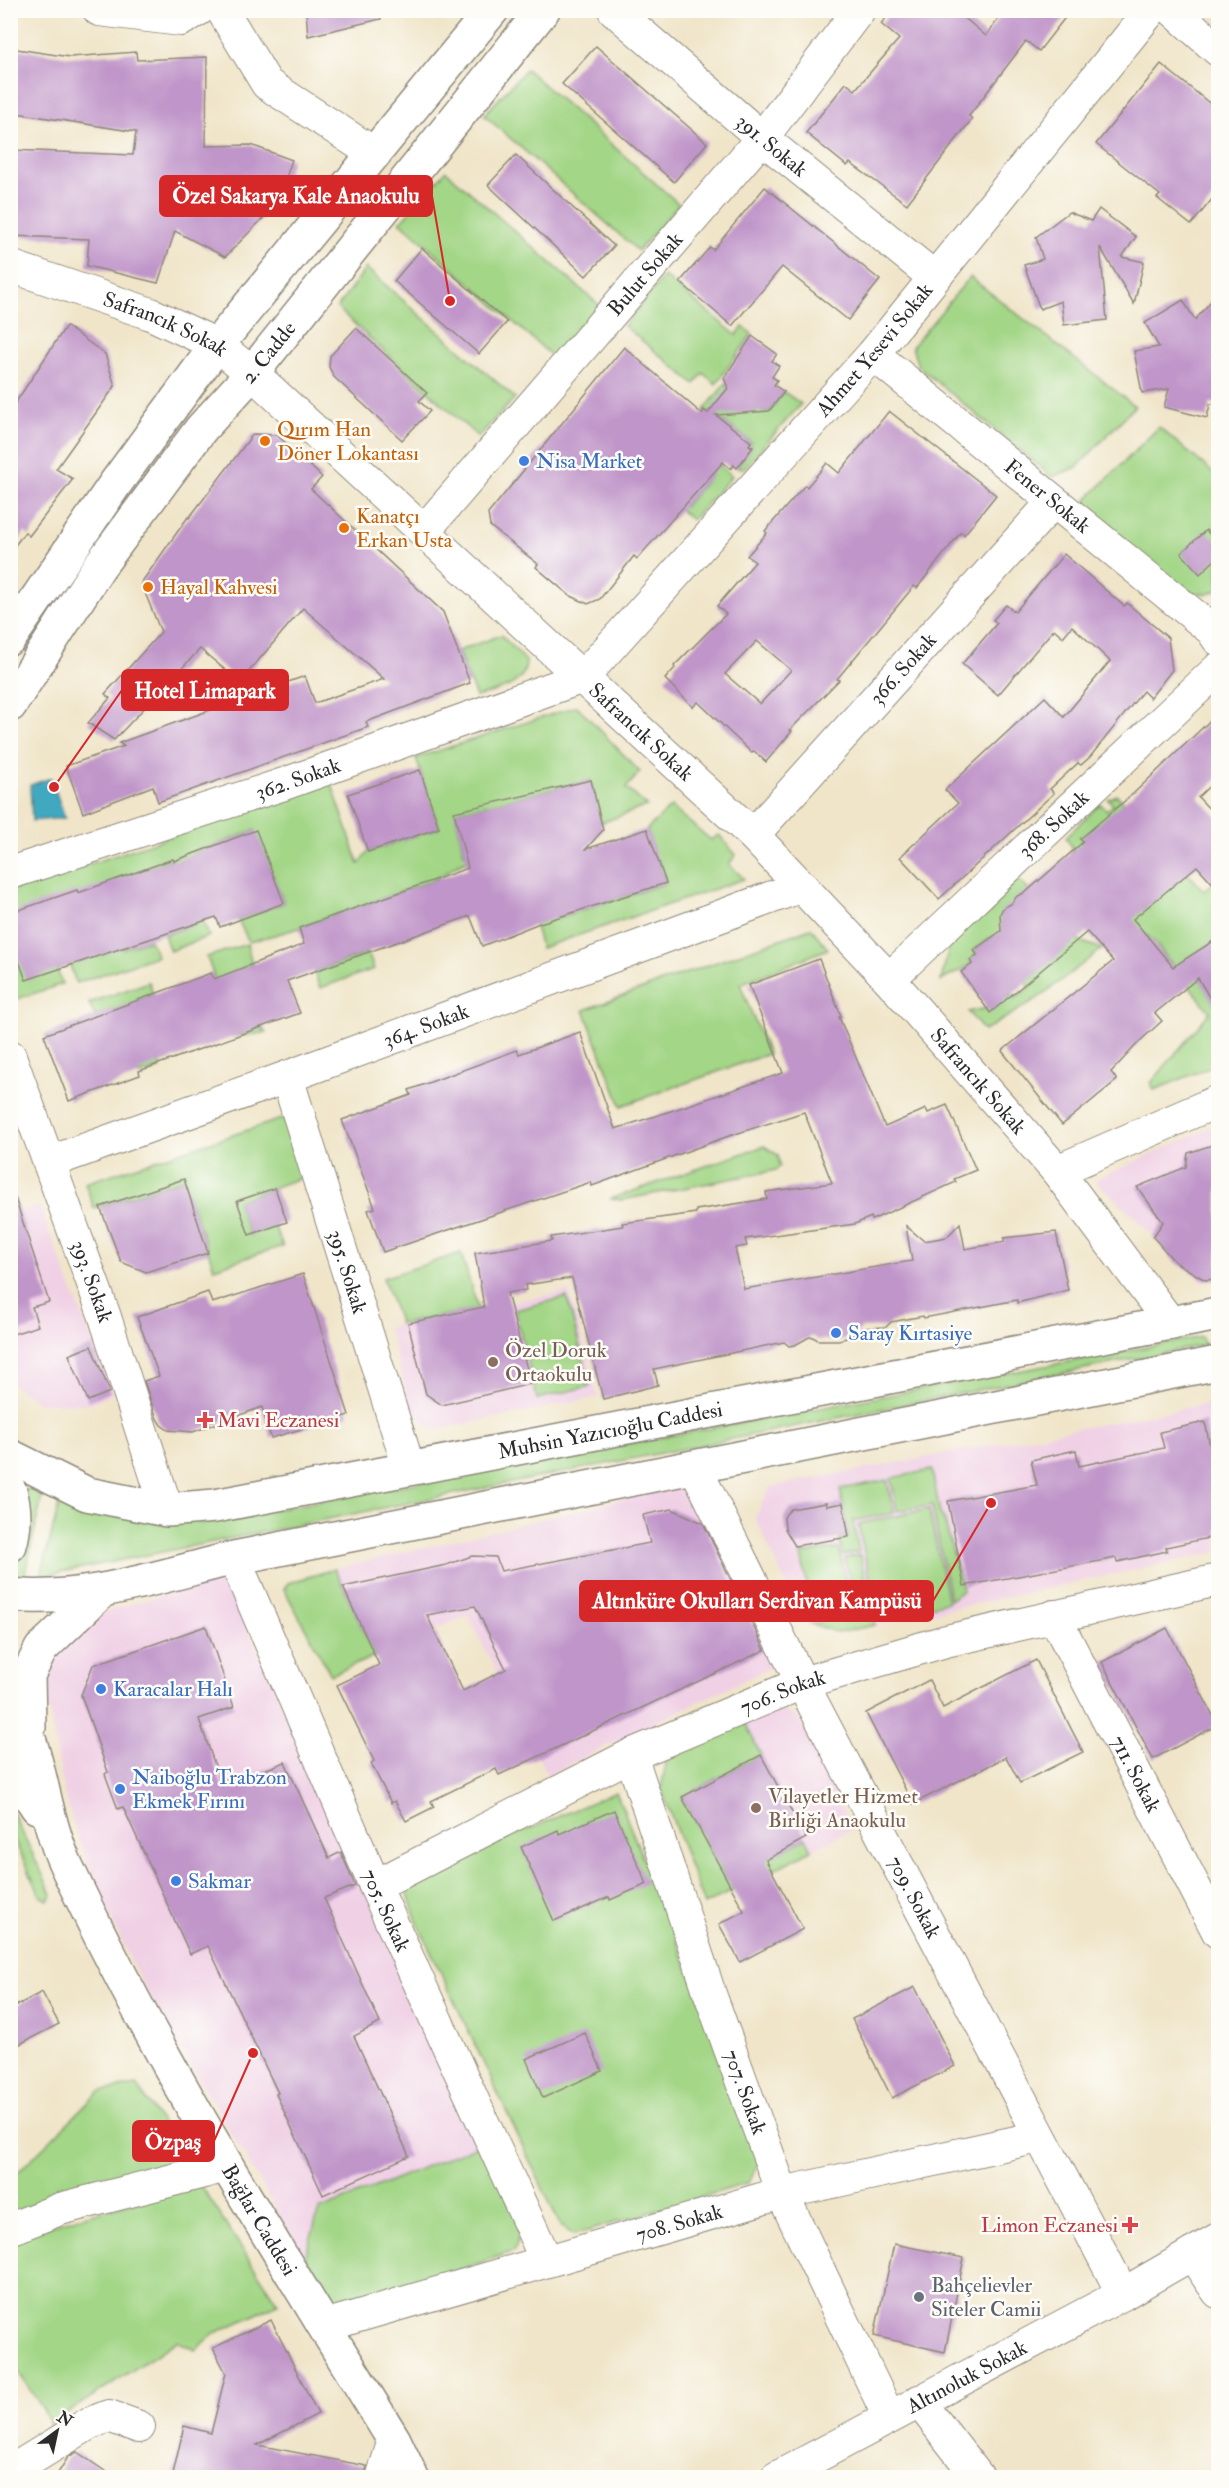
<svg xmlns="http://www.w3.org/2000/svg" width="1229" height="2488" font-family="'IM FELL Double Pica',serif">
	<rect width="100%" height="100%" fill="#fdfcf7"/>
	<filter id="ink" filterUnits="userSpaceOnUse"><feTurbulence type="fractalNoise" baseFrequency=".0167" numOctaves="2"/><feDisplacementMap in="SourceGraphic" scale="12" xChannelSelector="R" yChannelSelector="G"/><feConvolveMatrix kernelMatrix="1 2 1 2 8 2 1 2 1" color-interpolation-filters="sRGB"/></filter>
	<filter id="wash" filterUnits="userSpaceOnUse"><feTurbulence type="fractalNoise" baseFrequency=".008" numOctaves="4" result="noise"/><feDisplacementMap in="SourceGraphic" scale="24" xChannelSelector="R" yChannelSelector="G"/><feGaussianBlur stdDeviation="1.35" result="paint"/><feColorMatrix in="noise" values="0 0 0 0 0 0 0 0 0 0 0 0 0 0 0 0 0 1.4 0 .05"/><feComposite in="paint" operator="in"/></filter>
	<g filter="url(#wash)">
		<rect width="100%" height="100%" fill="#f0e5c9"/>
		<!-- built -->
		<g fill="#f0d0e5">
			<polygon points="1218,1124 1218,1278 1202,1281 1095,1180"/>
			<polygon points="39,1206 113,1393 89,1404 39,1403 11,1383 11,1214"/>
			<polygon points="569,1291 598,1397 435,1430 412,1412 388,1327"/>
			<polygon points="1218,1402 1218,1552 839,1633 804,1622 755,1518 770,1487"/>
			<polygon points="694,1482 783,1661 547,1775 468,1615 375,1656 335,1569"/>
			<polygon points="216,1579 225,1584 233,1596 481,2144 319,2210 305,2258 141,1982 96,1886 66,1801 43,1677 48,1650 102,1613"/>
			<polygon points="778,1708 801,1719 852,1829 704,1905 661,1788 667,1758"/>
		</g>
		<!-- green -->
		<g fill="#a3d686" stroke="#678058" stroke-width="1.5">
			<polygon points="526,69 679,204 638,251 484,115"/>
			<polygon points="446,171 599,305 553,357 400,222"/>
			<polygon points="366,268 515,398 478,437 337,308"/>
			<polygon points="664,276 736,335 743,327 752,334 716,384 703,373 695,384 624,326"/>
			<polygon points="970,277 1135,406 1077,467 1052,477 918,366 912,347"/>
			<polygon points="726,383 727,387 762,412 770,411 784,392 801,404 744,468 737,468 752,447 749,445 751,442 710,411 708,413 704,410"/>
			<polygon points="658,410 732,476 692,520 672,503 675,500 684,507 712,474"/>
			<polygon points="1159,427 1218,477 1218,590 1208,594 1187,592 1088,513 1085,506 1088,498"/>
			<path d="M501 635 526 661C527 686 495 691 476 697L458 651Z"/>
			<polygon points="577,706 640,772 626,788 647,806 601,823 591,780 455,812 464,854 505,845 506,847 459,864 434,880 299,928 249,942 238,920 284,903 255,830 192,854 181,883 172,859 100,887 122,949 150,940 157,956 76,983 70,965 57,969 62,984 11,1001 10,891 331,782 359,864 368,852 439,828 416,758"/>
			<polygon points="1117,795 1204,891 1218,879 1218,1064 1154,1090 1151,1083 1210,1012 1152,939 1132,924 1070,853 1073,849 1066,837 1100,804 1107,810 1113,805 1108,799"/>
			<polygon points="671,807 711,840 719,835 736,855 729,864 744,879 541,948 533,919 554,911 557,918 666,883 658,860 651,862 654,851 647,829"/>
			<polygon points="1017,878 1077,940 1102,949 1038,998 984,1031 968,1012 987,1008 1013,995 1015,998 1030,987 993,936 974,950 977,955 970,960 972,964 941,981 950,942"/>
			<polygon points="200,914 209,936 170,951 164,935 196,924"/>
			<polygon points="811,928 828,949 740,984 768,1054 621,1106 584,1010"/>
			<polygon points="247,944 252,964 234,972 256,1029 262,1028 266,1033 235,1036 207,957"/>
			<polygon points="368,953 374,969 320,988 314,972"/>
			<polygon points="149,982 153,994 137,1000 161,1068 140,1075 116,1009 95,1016 89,1003"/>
			<polygon points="288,1117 308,1175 237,1201 249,1235 274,1226 283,1246 214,1268 183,1179 94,1208 85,1183"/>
			<polygon points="764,1146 778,1155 780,1166 776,1170 622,1200 610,1199"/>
			<polygon points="461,1253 478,1309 400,1324 383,1278"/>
			<polygon points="567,1297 590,1386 537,1399 515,1310"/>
			<polygon points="1201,1337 1205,1345 41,1576 61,1496 208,1522"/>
			<polygon points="932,1470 940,1514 944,1519 963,1590 950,1600 932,1505 897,1511 891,1478"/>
			<polygon points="887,1480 894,1513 853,1521 859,1552 843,1555 840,1539 849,1537 840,1489"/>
			<polygon points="31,1489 42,1497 24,1578 13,1581 11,1574 24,1490"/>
			<polygon points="929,1509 948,1602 878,1617 858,1524"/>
			<polygon points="839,1548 851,1610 813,1618 801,1554"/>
			<polygon points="860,1555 875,1625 839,1633 811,1624 857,1614 845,1558"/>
			<polygon points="335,1569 375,1656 331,1675 284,1589 288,1583"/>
			<polygon points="745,1723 761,1755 682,1797 727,1880 806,1838 812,1850 704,1905 661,1788 667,1758"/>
			<polygon points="616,1792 763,2153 749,2183 574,2235 561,2227 418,1924 406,1889 417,1877"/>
			<polygon points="11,1809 52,1894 48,1900 41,1897 11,1833"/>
			<polygon points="137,2085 191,2169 11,2219 10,2180 100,2091"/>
			<polygon points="481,2144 521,2225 515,2251 354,2305 331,2301 305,2258 319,2210"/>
			<polygon points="200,2184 278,2304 213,2334 195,2350 177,2341 50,2424 43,2409 11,2361 11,2236"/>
		</g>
		<!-- water -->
		<polygon fill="#40a9c0" stroke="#366a76" stroke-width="1.5" points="51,778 65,818 32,821 30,785"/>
		<g id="blocks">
			<!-- building -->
			<g fill="#c095c9" fill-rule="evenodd">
				<polygon points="306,10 380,10 381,19 308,36"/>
				<polygon points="892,10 955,10 986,36 1005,10 1071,10 1039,51 1026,41 969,116 972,119 907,204 850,163 847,166 806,133 846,83 855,90 899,39 881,24"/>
				<polygon points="596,46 707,143 674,182 562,84"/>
				<polygon points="10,48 70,57 136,52 137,60 207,57 206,146 251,145 292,160 277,204 225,257 175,231 158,283 87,266 89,239 10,236 10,150 133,155 136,132 10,112"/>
				<polygon points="1161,64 1218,110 1218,192 1191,225 1157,198 1160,195 1096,144"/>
				<polygon points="516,155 614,246 586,276 488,185"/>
				<polygon points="765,187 880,280 848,320 782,267 732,326 680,282 710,247 713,250"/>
				<polygon points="1099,209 1136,237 1122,257 1144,262 1134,304 1100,247 1107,320 1064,325 1061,301 1040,309 1024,265 1043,259 1036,237 1069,212 1091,221"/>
				<polygon points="422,248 507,322 479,354 394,281"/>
				<polygon points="1218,293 1218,403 1210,404 1207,418 1164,407 1169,389 1142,393 1134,351 1159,347 1145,323 1183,300 1195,320"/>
				<polygon points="66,326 105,354 115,386 56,469 73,479 29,536 25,532 10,552 10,411"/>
				<polygon points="356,328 427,393 419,401 430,411 402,440 334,377 329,367 330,356"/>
				<polygon points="752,336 777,354 772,361 779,366 772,377 777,380 774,385 784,392 769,411 716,415 751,442 749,445 753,447 737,468 734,465 731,469 723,462 637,559 634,556 600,599 588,604 569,595 536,567 538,564 490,526 488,514 624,347 702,414 704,410 708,413 728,388 724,378"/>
				<path d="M889 411 996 495 964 535 961 532 917 588 914 586 837 679 839 680 790 730 792 731 766 762 754 751 752 753 698 702 693 707 665 679 675 668 674 666 726 614 717 606 755 562 747 556 767 533 765 531 805 485 807 487 827 463 839 473ZM757 641 791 670 760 704 725 674Z"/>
				<polygon points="253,434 277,435 322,477 311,489 443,612 470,683 366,722 368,727 158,802 153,786 83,813 66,766 124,746 119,743 305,676 315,703 384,679 303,608 240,682 200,649 114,740 88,723 110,698 105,694 161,632 141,583 188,517 189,518"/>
				<polygon points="1206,530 1218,543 1218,557 1200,574 1181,553"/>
				<polygon points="1064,554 1124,606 1127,603 1168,638 1172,670 1150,698 1143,691 1090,757 1081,765 1078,763 1050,789 1054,793 939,899 900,857 958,803 945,790 1045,697 1064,717 1110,661 1072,626 1063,637 1054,629 998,695 962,664 997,623 993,620 1006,605 1015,612"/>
				<polygon points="1218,713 1218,778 1198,797 1218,818 1218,889 1197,866 1133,919 1173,967 1218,938 1218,1012 1198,978 1155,1013 1162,1021 1141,1040 1111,1072 1117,1080 1062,1125 1002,1051 1113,961 1087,932 990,1013 961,972 972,964 970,960 977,955 974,950 1001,931 1000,914 1003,908 1011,904 1017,896 1026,892 1083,842 1080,839 1134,793"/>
				<polygon points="420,770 439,828 368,852 348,794"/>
				<polygon points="591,780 603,830 586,849 647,829 666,883 537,924 482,946 470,916 287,981 300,1013 139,1071 140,1075 69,1101 44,1035 211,973 214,979 304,944 299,928 468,868 454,812"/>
				<polygon points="256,830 284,903 220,927 216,917 26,980 10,937 10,913 77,890 78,893 173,859 174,861"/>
				<polygon points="819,959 841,1016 839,1017 885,1127 926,1109 928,1113 947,1105 976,1170 954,1179 956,1182 872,1220 871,1217 855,1224 745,1239 747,1246 735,1248 744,1289 912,1261 906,1226 924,1241 947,1237 960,1223 965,1249 1004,1242 1004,1238 1056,1232 1068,1290 1017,1303 1017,1300 924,1318 923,1316 891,1322 886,1327 862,1328 850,1337 839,1340 818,1340 811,1336 795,1345 789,1346 784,1342 654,1369 658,1385 603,1399 572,1278 525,1285 526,1290 507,1293 531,1384 442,1405 426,1394 408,1323 484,1307 475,1253 552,1241 551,1237 623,1226 622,1223 696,1213 696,1210 767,1199 766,1192 832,1183 804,1112 726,1137 592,1186 591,1182 383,1252 368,1210 375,1208 342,1120 411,1095 409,1090 517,1050 519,1054 580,1032 615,1129 686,1106 783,1073 749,985"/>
				<polygon points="1218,1143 1218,1279 1205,1280 1175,1262 1153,1237 1163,1222 1137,1187 1186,1167 1188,1153"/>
				<polygon points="184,1179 208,1253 146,1272 121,1262 100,1207"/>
				<polygon points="275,1188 287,1222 249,1235 237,1201"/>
				<polygon points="10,1198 15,1198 49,1302 32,1307 38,1326 10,1335"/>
				<polygon points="303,1274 349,1415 271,1438 262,1407 193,1432 168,1430 161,1425 157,1419 144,1381 159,1376 137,1317 208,1292 212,1303"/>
				<polygon points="91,1346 110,1392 88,1401 69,1355"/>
				<polygon points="1205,1422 1218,1485 1218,1536 1166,1547 1167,1551 1117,1562 1116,1558 964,1586 948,1501 1037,1485 1031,1460 1076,1450 1079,1466 1164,1448 1160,1432"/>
				<polygon points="826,1503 826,1506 843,1503 849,1537 795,1546 785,1529 784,1518 786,1514 791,1509"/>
				<path d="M672 1509 703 1523 765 1650 499 1775 496 1769 431 1801 434 1807 406 1821 395 1801 391 1803 371 1763 374 1761 337 1685 379 1665 343 1587 446 1565 472 1556 496 1557 501 1571 650 1543 643 1515ZM475 1606 506 1669 463 1691 427 1615Z"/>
				<polygon points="206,1626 234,1707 199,1719 222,1786 285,1762 329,1858 341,1852 355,1886 324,1898 380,2023 354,2036 409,2156 323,2195 276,2094 278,2093 208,1946 190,1954 123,1807 118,1809 105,1774 108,1772 81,1695 93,1665"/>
				<polygon points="1167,1628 1218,1725 1153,1759 1102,1662"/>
				<polygon points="1036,1660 1083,1752 1020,1783 1006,1757 913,1804 866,1713 929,1680 943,1708"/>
				<polygon points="761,1755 806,1838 766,1860 803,1929 740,1962 719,1924 744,1911 682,1797"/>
				<polygon points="614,1810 647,1884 610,1900 609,1897 554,1921 521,1847 558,1830 559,1834"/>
				<polygon points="915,1987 955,2066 892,2098 852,2019"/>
				<polygon points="42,1992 59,2024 10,2049 10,2009"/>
				<polygon points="585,2033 602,2071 543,2098 526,2059"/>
				<polygon points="894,2244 964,2258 945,2352 874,2336"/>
				<polygon points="271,2320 318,2414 257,2445 367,2466 365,2478 172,2478 184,2426 211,2433 226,2373 213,2348"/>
				<polygon points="77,2452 115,2478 55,2478 68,2457"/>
			</g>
		</g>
	</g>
	<g filter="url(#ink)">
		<use href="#blocks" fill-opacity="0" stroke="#8e887a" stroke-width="1.5"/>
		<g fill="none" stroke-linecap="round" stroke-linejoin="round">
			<!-- minor casing -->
			<g stroke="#8e887a" stroke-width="34">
				<g id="minor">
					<polyline points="99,10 181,20 198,10"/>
					<polyline points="222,10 267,84 375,154"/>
					<path id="s1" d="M614 10 762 138 934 277"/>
					<polyline points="1173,10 1218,50"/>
					<path id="s2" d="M10 266 151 314 217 345 252 373 753 835 889 979 1057 1171 1171 1324"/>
					<path id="s3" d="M873 354 1212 630 1218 639"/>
					<path id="s4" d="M424 531 762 138 859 10"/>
					<path id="s5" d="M753 835 1053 502"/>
					<path id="s6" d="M10 873 284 784 583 677 873 354 1151 10"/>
					<path id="s7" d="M889 979 1218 669"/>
					<path id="s8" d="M10 1056 104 1314 167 1510"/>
					<path id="s9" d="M287 1077 409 1468"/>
					<path id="s10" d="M50 1162 287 1077 802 886"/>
					<polyline points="1057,1171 1218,1101"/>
					<path id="s11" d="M695 1467 802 1683 1123 2294"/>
					<path id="s12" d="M234 1558 375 1886 546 2260"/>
					<path id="s13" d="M1054 1616 1218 1932"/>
					<path id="s14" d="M631 1755 710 1994 782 2193 889 2417"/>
					<path id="s15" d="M375 1886 631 1755 802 1683 946 1641 1218 1580"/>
					<polyline points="10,2229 60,2209 227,2166"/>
					<polyline points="1192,2254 1218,2292"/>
					<path id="s16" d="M324 2326 782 2193 1039 2137"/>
					<polyline points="919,2401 979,2478"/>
					<polyline points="10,2472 88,2424 109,2416 139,2427"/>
					<polyline points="382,2478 394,2440"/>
					<path id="s17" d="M776 2478 1123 2294 1218 2239"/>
				</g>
			</g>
			<!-- secondary casing -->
			<g stroke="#8e887a" stroke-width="36">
				<g id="secondary">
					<path id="s18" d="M10 1456 87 1494 167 1510 215 1506 1218 1314"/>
					<path d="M10 1595C83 1603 164 1575 234 1558L1218 1363"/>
					<path id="s19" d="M10 1697C17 1711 24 1724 29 1739 43 1780 47 1824 66 1865 159 2065 279 2252 394 2440L412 2478"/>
					<polyline points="29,1727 28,1675 41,1649 102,1591"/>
					<polyline points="10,1766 37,1807"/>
				</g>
			</g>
			<!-- primary casing -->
			<g stroke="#8e887a" stroke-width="36">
				<g id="primary">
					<polyline points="10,638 115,484 217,345 492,10"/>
					<path id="s20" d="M10 705 98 568 201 429 252 373 543 10"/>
					<path d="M10 1491C15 1508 15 1528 10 1545"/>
				</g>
			</g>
			<!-- minor -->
			<use href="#minor" stroke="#fff" stroke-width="32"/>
			<!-- secondary -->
			<use href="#secondary" stroke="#fff" stroke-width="33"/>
			<!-- primary -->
			<use href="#primary" stroke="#fff" stroke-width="33"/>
		</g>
	</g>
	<!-- markers -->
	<g fill="#e8710a" stroke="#fdfcf7" stroke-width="2">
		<circle cx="265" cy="441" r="6"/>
		<circle cx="344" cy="528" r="6"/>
		<circle cx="148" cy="587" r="6"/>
	</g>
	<g fill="#3f7fe0" stroke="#fdfcf7" stroke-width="2">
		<circle cx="524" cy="461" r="6"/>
		<circle cx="836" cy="1333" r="6"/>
		<circle cx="101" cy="1689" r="6"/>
		<circle cx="120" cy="1789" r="6"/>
		<circle cx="176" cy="1881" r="6"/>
	</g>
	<g fill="#8d6e63" stroke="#fdfcf7" stroke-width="2">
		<circle cx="493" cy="1362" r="6"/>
		<circle cx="756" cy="1808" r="6"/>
	</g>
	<g fill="#e0444e" stroke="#fdfcf7" stroke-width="2">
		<path d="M202 1411h6v6h6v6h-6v6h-6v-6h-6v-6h6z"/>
		<path d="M1127 2216h6v6h6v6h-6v6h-6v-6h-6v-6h6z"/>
	</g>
	<circle fill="#6b7280" stroke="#fdfcf7" stroke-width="2" cx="919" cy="2297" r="6"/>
	<g text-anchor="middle" stroke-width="5" stroke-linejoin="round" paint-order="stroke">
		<!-- street labels -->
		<g font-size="21" fill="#2b2b2b" stroke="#fdfcf7">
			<text dy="7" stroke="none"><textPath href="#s1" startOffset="208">391. Sokak</textPath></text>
			<text dy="7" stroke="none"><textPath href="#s4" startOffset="339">Bulut Sokak</textPath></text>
			<text dy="7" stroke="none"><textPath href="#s2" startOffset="166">Safrancık Sokak</textPath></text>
			<text dy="7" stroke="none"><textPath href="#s6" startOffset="1044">Ahmet Yesevi Sokak</textPath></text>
			<text dy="7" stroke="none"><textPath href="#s20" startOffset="438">2. Cadde</textPath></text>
			<text dy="7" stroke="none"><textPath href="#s3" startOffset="225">Fener Sokak</textPath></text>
			<text dy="7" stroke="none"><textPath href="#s5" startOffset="224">366. Sokak</textPath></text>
			<text dy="7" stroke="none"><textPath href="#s2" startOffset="796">Safrancık Sokak</textPath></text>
			<text dy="7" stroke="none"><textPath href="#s6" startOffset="303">362. Sokak</textPath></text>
			<text dy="7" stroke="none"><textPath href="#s7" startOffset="226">368. Sokak</textPath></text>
			<text dy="7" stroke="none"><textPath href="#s10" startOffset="400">364. Sokak</textPath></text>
			<text dy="7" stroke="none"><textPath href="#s2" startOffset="1282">Safrancık Sokak</textPath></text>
			<text dy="7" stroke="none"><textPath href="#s9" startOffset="204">395. Sokak</textPath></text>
			<text dy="7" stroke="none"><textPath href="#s8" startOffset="240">393. Sokak</textPath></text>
			<text dy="7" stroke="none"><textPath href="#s18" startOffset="618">Muhsin Yazıcıoğlu Caddesi</textPath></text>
			<text dy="7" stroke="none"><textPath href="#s15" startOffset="452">706. Sokak</textPath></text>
			<text dy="7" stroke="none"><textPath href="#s13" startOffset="178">711. Sokak</textPath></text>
			<text dy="7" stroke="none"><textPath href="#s11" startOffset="483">709. Sokak</textPath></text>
			<text dy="7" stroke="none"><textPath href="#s12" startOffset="384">705. Sokak</textPath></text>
			<text dy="7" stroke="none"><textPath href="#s14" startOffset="356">707. Sokak</textPath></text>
			<text dy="7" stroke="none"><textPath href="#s19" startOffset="582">Bağlar Caddesi</textPath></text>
			<text dy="7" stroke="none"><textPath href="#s16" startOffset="370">708. Sokak</textPath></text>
			<text dy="7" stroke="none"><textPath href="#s17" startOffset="216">Altınoluk Sokak</textPath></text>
		</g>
		<!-- food labels -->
		<g font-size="21" fill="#c56008" stroke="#fdfcf7" text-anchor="start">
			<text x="277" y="436">Qırım Han<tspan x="277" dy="24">Döner Lokantası</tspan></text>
			<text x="356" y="523">Kanatçı<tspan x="356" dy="24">Erkan Usta</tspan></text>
			<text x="160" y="594">Hayal Kahvesi</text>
		</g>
		<!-- shop labels -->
		<g font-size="21" fill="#366cbe" stroke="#fdfcf7" text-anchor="start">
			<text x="536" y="468">Nisa Market</text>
			<text x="848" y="1340">Saray Kırtasiye</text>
			<text x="113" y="1696">Karacalar Halı</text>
			<text x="132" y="1784">Naiboğlu Trabzon<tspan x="132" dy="24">Ekmek Fırını</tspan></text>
			<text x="188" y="1888">Sakmar</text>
		</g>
		<!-- education labels -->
		<g font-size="21" fill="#785e54" stroke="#fdfcf7" text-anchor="start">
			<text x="505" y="1357">Özel Doruk<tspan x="505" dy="24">Ortaokulu</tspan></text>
			<text x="768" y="1803">Vilayetler Hizmet<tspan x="768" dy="24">Birliği Anaokulu</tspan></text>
		</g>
		<!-- health labels -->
		<g font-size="21" fill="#be3a42" stroke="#fdfcf7" text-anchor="start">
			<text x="217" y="1427">Mavi Eczanesi</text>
			<text x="1118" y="2232" text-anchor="end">Limon Eczanesi</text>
		</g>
		<!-- worship labels -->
		<g font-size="21" fill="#5b616d" stroke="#fdfcf7" text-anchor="start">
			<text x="931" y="2292">Bahçelievler<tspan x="931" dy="24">Siteler Camii</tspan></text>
		</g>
	</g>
	<!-- callouts -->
	<path fill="none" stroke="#d62828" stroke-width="2" d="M450 301L432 196M54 787L122 690M991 1503L933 1601M253 2053L214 2141"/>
	<g fill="#d62828" stroke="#fdfcf7" stroke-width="2">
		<circle cx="450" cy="301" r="6"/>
		<circle cx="54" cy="787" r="6"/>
		<circle cx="991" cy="1503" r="6"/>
		<circle cx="253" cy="2053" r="6"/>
	</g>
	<g fill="#d62828" stroke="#d62828" stroke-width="2">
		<rect x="160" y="176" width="272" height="40" rx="6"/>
		<rect x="122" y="670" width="166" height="40" rx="6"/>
		<rect x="580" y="1581" width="353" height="40" rx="6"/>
		<rect x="133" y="2121" width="81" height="40" rx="6"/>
	</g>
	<g font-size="22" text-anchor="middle" font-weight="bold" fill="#fff">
		<text x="296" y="203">Özel Sakarya Kale Anaokulu</text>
		<text x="205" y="698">Hotel Limapark</text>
		<text x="757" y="1608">Altınküre Okulları Serdivan Kampüsü</text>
		<text x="173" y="2149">Özpaş</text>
	</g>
	<!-- margin -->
	<rect width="1229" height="2488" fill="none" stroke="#fdfcf7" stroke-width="36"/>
	<!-- north arrow -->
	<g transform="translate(57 2431) rotate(33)" stroke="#fdfcf7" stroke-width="4.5" paint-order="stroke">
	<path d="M0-4.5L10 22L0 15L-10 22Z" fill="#2b2b2b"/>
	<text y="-9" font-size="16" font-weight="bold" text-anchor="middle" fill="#2b2b2b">N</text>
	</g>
</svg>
